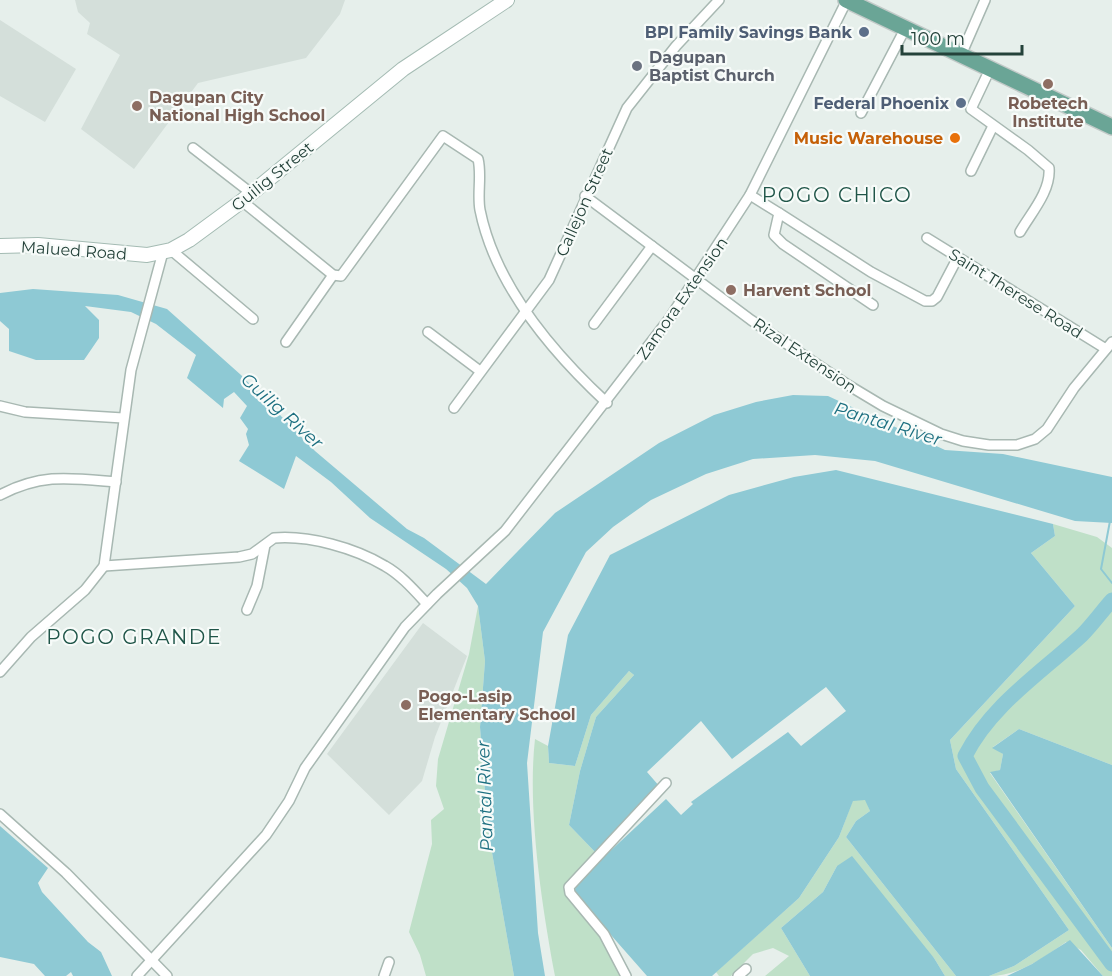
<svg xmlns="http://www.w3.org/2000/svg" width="1112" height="976" font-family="Montserrat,sans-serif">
	<rect width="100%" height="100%" fill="#e6efeb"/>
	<!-- built -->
	<g fill="#d4dfda">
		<polygon points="75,0 345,0 340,14 306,58 198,83 134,169 81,129 120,55 87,34 90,23 78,12"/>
		<polygon points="0,20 76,69 45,122 0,96"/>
		<polygon points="423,623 467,656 435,737 422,781 389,815 327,754"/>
	</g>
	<!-- green -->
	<g fill="#bfe0c8">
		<path d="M1053 524 1097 537 1112 548V765L1019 729 993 747 1003 754 1000 770 990 773 1112 948V976H1103L1081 950 1066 942C1042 959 1018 976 989 976L1014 966 1069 930 956 769 950 740 1075 606 1031 553 1055 536Z"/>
		<polygon points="478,606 485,661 480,727 488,830 514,976 426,976 420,955 409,932 432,844 431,820 444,809 436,786 438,759 469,654"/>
		<path d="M629 671 634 675 596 717 580 771 569 825 596 853 565 884 564 891 601 936 621 976H555C542 906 527 810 535 739L548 746 549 763 575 766 591 715Z"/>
		<polygon points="853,800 866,800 870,811 856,821 846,837 956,976 945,976 934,958 837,866 823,892 781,928 810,976 765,976 789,956 773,948 753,954 731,976 719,976 716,972 799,898 839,837"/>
	</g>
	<!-- water -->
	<g fill="#8ec9d4">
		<polygon points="33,289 118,295 167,309 241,375 315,451 407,529 424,538 486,584 555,513 659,443 714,415 756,402 793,395 828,396 945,450 1003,454 1112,477 1112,523 1075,521 875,461 815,455 753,459 706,474 651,500 613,527 586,552 543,632 527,763 538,933 545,976 514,976 488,830 480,727 485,661 478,606 467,588 446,569 370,518 331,482 296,456 284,489 239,461 249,445 246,434 248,429 240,418 247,406 234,392 224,399 223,408 187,378 196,355 156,324 131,312 85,306 99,320 99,338 84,360 36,360 9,351 9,329 0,321 0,293"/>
		<polygon points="836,470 1053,524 1055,536 1031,553 1075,606 950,740 956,769 1069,930 1014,966 989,976 956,976 846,837 856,821 870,811 865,800 853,801 839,837 799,898 712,976 647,976 574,893 577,882 666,799 681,815 693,804 691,802 788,732 801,746 846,711 826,687 732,759 701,721 647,772 660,787 596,853 569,825 580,771 596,717 634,675 629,671 591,715 575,766 549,763 548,746 568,635 610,555 729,495 794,477"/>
		<polygon points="1019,729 1112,765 1112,948 990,772 1000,770 1003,754 992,748"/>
		<polygon points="0,826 48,868 38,883 42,892 88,942 101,952 112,976 73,976 71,972 66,976 45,976 34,964 0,957"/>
		<polygon points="852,856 934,958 945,976 810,976 781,928 823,892 837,866"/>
		<polygon points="1070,940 1103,976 1007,976 1032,964"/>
	</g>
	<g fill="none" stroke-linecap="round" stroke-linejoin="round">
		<!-- stream -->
		<polyline stroke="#8ec9d4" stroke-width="2" points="1110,521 1101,569 1112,583"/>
		<!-- river -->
		<path stroke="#8ec9d4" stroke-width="15" d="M1112 600C1102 611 1093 624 1082 635 1041 673 991 705 965 756L982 788 1112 964"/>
		<!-- street casing -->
		<g stroke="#a8b8b2" stroke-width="12">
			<g id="street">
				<polyline points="961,55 985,0"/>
				<path d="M990 69 971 109 1028 150 1049 168C1051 191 1031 213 1020 232"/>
				<polyline points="861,113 905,29"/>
				<polyline points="193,148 251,193"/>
				<polyline points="971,171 993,126"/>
				<polyline points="750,195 779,213 774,235 783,244 873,305"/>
				<polyline points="585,196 751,320 848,385 883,406 941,434 963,441 989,445 1017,445 1035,439 1047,429 1074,388 1112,342"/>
				<path d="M242 201 333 275 341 276 443 136 478 159C482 175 477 194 480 210 495 285 552 352 607 403"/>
				<polyline points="779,213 871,272 925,301 932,301 937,297 958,257"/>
				<polyline points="927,238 1106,349"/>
				<polyline points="171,250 253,319"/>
				<polyline points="594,324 652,246"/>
				<polyline points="428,332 480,371"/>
				<polyline points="286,342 333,275"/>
				<polyline points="0,406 25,412 123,418"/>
				<polyline points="454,408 549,280 627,108 676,46 719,0"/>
				<path d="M0 495C42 473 70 478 116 482"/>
				<path d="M104 566 239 557 252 554 274 538C309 535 355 548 385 566 401 575 414 590 427 604"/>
				<polyline points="247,610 257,586 265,545"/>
				<polyline points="0,672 31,637 85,590 104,566 131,370 163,252"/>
				<polyline points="0,814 66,873 167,976"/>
				<polyline points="137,976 266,835 289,801 305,768 405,627 437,594 505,531 669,319 750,195 847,0"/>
				<polyline points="384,976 389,962"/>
				<polyline points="626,976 604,934 570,893 569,887 666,783"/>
				<polyline points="738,976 746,969"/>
			</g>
		</g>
		<!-- secondary casing -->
		<g stroke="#a4bbb3" stroke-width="16">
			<polyline id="secondary" points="0,246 38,245 147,255 171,250 189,240 242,201 403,69 507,0"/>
		</g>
		<!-- primary casing -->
		<g stroke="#c2cac8" stroke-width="18">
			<polyline id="primary" points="846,0 1112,127"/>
		</g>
		<!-- street -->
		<use href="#street" stroke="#fff" stroke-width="9"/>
		<!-- secondary -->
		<use href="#secondary" stroke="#fff" stroke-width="14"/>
		<!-- primary -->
		<use href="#primary" stroke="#6aa596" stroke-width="15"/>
	</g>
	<!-- markers -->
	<g fill="#5c6f8a" stroke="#f7fbf9" stroke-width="2">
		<circle cx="864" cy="32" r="6"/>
		<circle cx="961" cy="103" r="6"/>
	</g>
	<circle fill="#6b7280" stroke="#f7fbf9" stroke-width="2" cx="637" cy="66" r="6"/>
	<g fill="#8d6e63" stroke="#f7fbf9" stroke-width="2">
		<circle cx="1048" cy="84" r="6"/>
		<circle cx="137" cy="106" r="6"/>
		<circle cx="731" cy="290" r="6"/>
		<circle cx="406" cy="705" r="6"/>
	</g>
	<circle fill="#e8710a" stroke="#f7fbf9" stroke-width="2" cx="955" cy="138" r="6"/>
	<g text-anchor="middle" stroke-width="4.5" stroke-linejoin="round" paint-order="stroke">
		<!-- service labels -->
		<g font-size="16" font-weight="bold" fill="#4e5e75" stroke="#f7fbf9" text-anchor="end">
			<text x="852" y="38">BPI Family Savings Bank</text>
			<text x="949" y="109">Federal Phoenix</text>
		</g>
		<!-- worship labels -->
		<g font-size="16" font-weight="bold" fill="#5b616d" stroke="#f7fbf9" text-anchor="start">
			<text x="649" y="63">Dagupan<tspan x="649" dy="18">Baptist Church</tspan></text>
		</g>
		<!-- education labels -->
		<g font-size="16" font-weight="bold" fill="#785e54" stroke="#f7fbf9" text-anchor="start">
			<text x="149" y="103">Dagupan City<tspan x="149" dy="18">National High School</tspan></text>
			<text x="1048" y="109" text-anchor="middle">Robetech<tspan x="1048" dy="18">Institute</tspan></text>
			<text x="743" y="296">Harvent School</text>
			<text x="418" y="702">Pogo-Lasip<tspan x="418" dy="18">Elementary School</tspan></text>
		</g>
		<!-- food labels -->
		<g font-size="16" font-weight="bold" fill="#c56008" stroke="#f7fbf9" text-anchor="end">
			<text x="943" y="144">Music Warehouse</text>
		</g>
		<!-- street labels -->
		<g font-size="16" fill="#24423a" stroke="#f7fbf9">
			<text transform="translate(272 176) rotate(-39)" y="6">Guilig Street</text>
			<text transform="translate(584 202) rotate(-66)" y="6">Callejon Street</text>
			<text transform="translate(74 250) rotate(4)" y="6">Malued Road</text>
			<text transform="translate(1016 293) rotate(32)" y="6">Saint Therese Road</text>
			<text transform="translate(682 298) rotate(-55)" y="6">Zamora Extension</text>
			<text transform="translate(805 355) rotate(34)" y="6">Rizal Extension</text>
		</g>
		<!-- water labels -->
		<g font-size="18" font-style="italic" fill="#1c6f80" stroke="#f7fbf9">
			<text transform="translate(282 411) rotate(42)" y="6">Guilig River</text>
			<text transform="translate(888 424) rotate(17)" y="6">Pantal River</text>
			<text transform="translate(485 796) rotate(-92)" y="6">Pantal River</text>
		</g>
		<!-- quarter labels -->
		<g font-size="20" letter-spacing="1.5" fill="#1f5548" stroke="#f7fbf9">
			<text x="837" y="202">POGO CHICO</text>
			<text x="134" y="644">POGO GRANDE</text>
		</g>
	</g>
	<!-- scale -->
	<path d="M902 45v9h120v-9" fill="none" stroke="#24423a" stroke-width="3"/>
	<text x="911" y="45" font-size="18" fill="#24423a" stroke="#f7fbf9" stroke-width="4.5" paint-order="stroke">100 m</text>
</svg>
